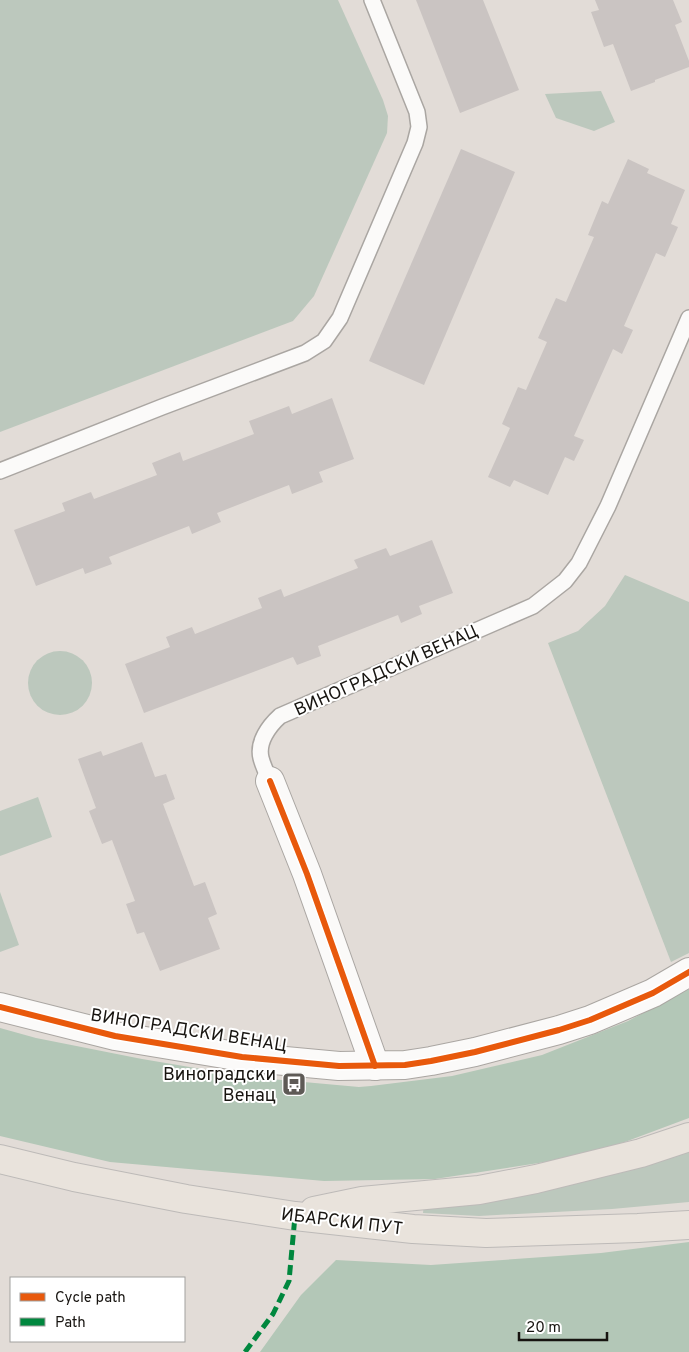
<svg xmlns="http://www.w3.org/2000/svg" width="689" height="1352" font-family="Overpass,sans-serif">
	<rect width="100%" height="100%" fill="#e2dcd7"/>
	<!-- green -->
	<g fill="#bcc8bd">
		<polygon points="0,0 338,0 383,100 388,116 387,133 314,296 293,321 0,432"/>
		<polygon points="601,91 615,122 594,131 556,118 545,94"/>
		<polygon points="625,575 689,602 689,953 671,962 548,643 578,631 605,606"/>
		<circle cx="60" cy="683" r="32"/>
		<polygon points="38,797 52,837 0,856 0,811"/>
		<polygon points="0,892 19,945 0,952"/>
		<polygon points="689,1142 689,1202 612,1209 479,1216 423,1213 424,1203"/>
	</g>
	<!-- forest -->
	<g fill="#b3c7b7">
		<polygon points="689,989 689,1118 590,1155 435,1179 324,1181 110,1162 0,1136 0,1028 36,1038 142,1059 249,1077 359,1087 371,1086 452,1076 542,1055 628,1021"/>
		<polygon points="689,1242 689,1352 260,1352 301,1295 336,1260 431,1265 601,1253"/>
	</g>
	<!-- building -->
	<g fill="#cac4c2">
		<polygon points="416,0 483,0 519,90 460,113"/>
		<polygon points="595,0 673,0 682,22 675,25 689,61 689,67 655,80 655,82 631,91 613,44 604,47 591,12 599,10"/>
		<polygon points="461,149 515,172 424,385 369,361"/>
		<polygon points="628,159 649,169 647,173 685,190 671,224 678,227 665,257 656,253 624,326 633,330 622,354 613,349 574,436 584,440 574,461 565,457 548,495 514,480 510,487 488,477 510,428 502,424 518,387 526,390 547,342 538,338 556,298 566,302 594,237 588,235 602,201 608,204"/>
		<polygon points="332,398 354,459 319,472 323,482 292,494 289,485 217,513 221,522 192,534 189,526 109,557 112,564 85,574 83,568 36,586 14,530 65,511 62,503 91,492 94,499 157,475 152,463 180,452 183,461 254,434 249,421 289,406 292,414"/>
		<polygon points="432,540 453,593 419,606 422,614 401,623 398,615 318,646 321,656 297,665 293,657 144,713 125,664 170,647 166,637 192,627 195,634 262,608 258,598 281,589 284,597 358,568 354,560 386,548 390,556"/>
		<polygon points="142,742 155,777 166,774 175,799 163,804 194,886 205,882 217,914 208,918 220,949 160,971 144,932 137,934 126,904 135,901 112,840 102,844 89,811 96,808 78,759 101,751 103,756"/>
	</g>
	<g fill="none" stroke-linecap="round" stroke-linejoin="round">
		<!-- service casing -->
		<g stroke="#aaa6a2" stroke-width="18">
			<g id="service">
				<polyline points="0,471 162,407 305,353 324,341 340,318 415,143 419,127 417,112 372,0"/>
				<path d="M270 781C267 774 263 766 261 758 257 742 269 726 280 716L533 606 565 581 579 563 608 506 689 318"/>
			</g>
		</g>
		<!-- minor casing -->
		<g stroke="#aaa6a2" stroke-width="30">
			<polyline id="minor" points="270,781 307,874 375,1066"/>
		</g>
		<!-- tertiary casing -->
		<g stroke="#aaa6a2" stroke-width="30">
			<polyline id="tertiary" points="0,1007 115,1036 242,1057 339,1066 405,1065 431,1061 475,1052 559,1030 590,1020 653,993 689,972"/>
		</g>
		<!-- primary casing -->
		<g stroke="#bdbab8" stroke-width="30">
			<g id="primary">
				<polyline points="0,1159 74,1177 186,1199 295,1216 413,1229 486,1233 638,1228 689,1225"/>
				<polyline points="314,1211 362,1201 479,1190 536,1179 641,1153 689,1137"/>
			</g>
		</g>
		<!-- service -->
		<use href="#service" stroke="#fbfaf9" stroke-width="15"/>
		<!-- minor -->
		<use href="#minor" stroke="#fbfaf9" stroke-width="28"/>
		<!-- tertiary -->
		<use href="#tertiary" stroke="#fbfaf9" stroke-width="28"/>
		<!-- primary -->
		<use href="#primary" stroke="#e9e3dc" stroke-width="28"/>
		<!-- quiet -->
		<polyline stroke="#00873e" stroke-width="5" stroke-dasharray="10 5" stroke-linecap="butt" points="245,1352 273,1314 289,1281 295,1216"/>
		<!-- cycleway casing -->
		<g stroke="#fff" stroke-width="9">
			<g id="cycleway">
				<polyline points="270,781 307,874 375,1066"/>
				<polyline points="0,1007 115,1036 242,1057 339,1066 405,1065 431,1061 475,1052 559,1030 590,1020 653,993 689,972"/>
			</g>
		</g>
		<!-- cycleway -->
		<use href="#cycleway" stroke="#e8590c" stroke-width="6"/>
	</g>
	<!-- icons -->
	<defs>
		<g id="bus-square" transform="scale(1.25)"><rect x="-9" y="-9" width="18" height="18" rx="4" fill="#5e5a56" stroke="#fff"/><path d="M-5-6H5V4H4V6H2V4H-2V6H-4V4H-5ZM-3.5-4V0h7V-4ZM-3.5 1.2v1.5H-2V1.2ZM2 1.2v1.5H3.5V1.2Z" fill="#fff"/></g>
	</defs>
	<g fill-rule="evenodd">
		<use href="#bus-square" x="294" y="1084"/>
	</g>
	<g text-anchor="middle" stroke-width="4" stroke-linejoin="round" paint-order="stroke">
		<!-- street labels -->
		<g font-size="18" fill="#171410" stroke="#fff">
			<text transform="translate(386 670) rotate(-24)" y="6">ВИНОГРАДСКИ ВЕНАЦ</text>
			<text transform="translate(189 1030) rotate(9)" y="6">ВИНОГРАДСКИ ВЕНАЦ</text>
			<text transform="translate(342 1221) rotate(7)" y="6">ИБАРСКИ ПУТ</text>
		</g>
		<!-- poi labels -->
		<g font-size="18" fill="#171410" stroke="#fff" text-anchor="end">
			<text x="276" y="1080">Виноградски<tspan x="276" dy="21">Венац</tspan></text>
		</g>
	</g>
	<!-- legend -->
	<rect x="10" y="1277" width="175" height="65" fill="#ffffff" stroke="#a2a19f"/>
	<rect x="20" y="1293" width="25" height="8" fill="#e8590c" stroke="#a2a19f"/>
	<text x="55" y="1302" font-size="15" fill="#171410">Cycle path</text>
	<rect x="20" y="1318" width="25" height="8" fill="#00873e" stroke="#a2a19f"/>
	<text x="55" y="1327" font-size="15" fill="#171410">Path</text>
	<!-- scale -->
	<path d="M519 1332v8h88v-8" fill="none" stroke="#171410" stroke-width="2.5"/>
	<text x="526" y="1332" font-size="15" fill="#171410" stroke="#ffffff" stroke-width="4" paint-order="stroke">20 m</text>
</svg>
